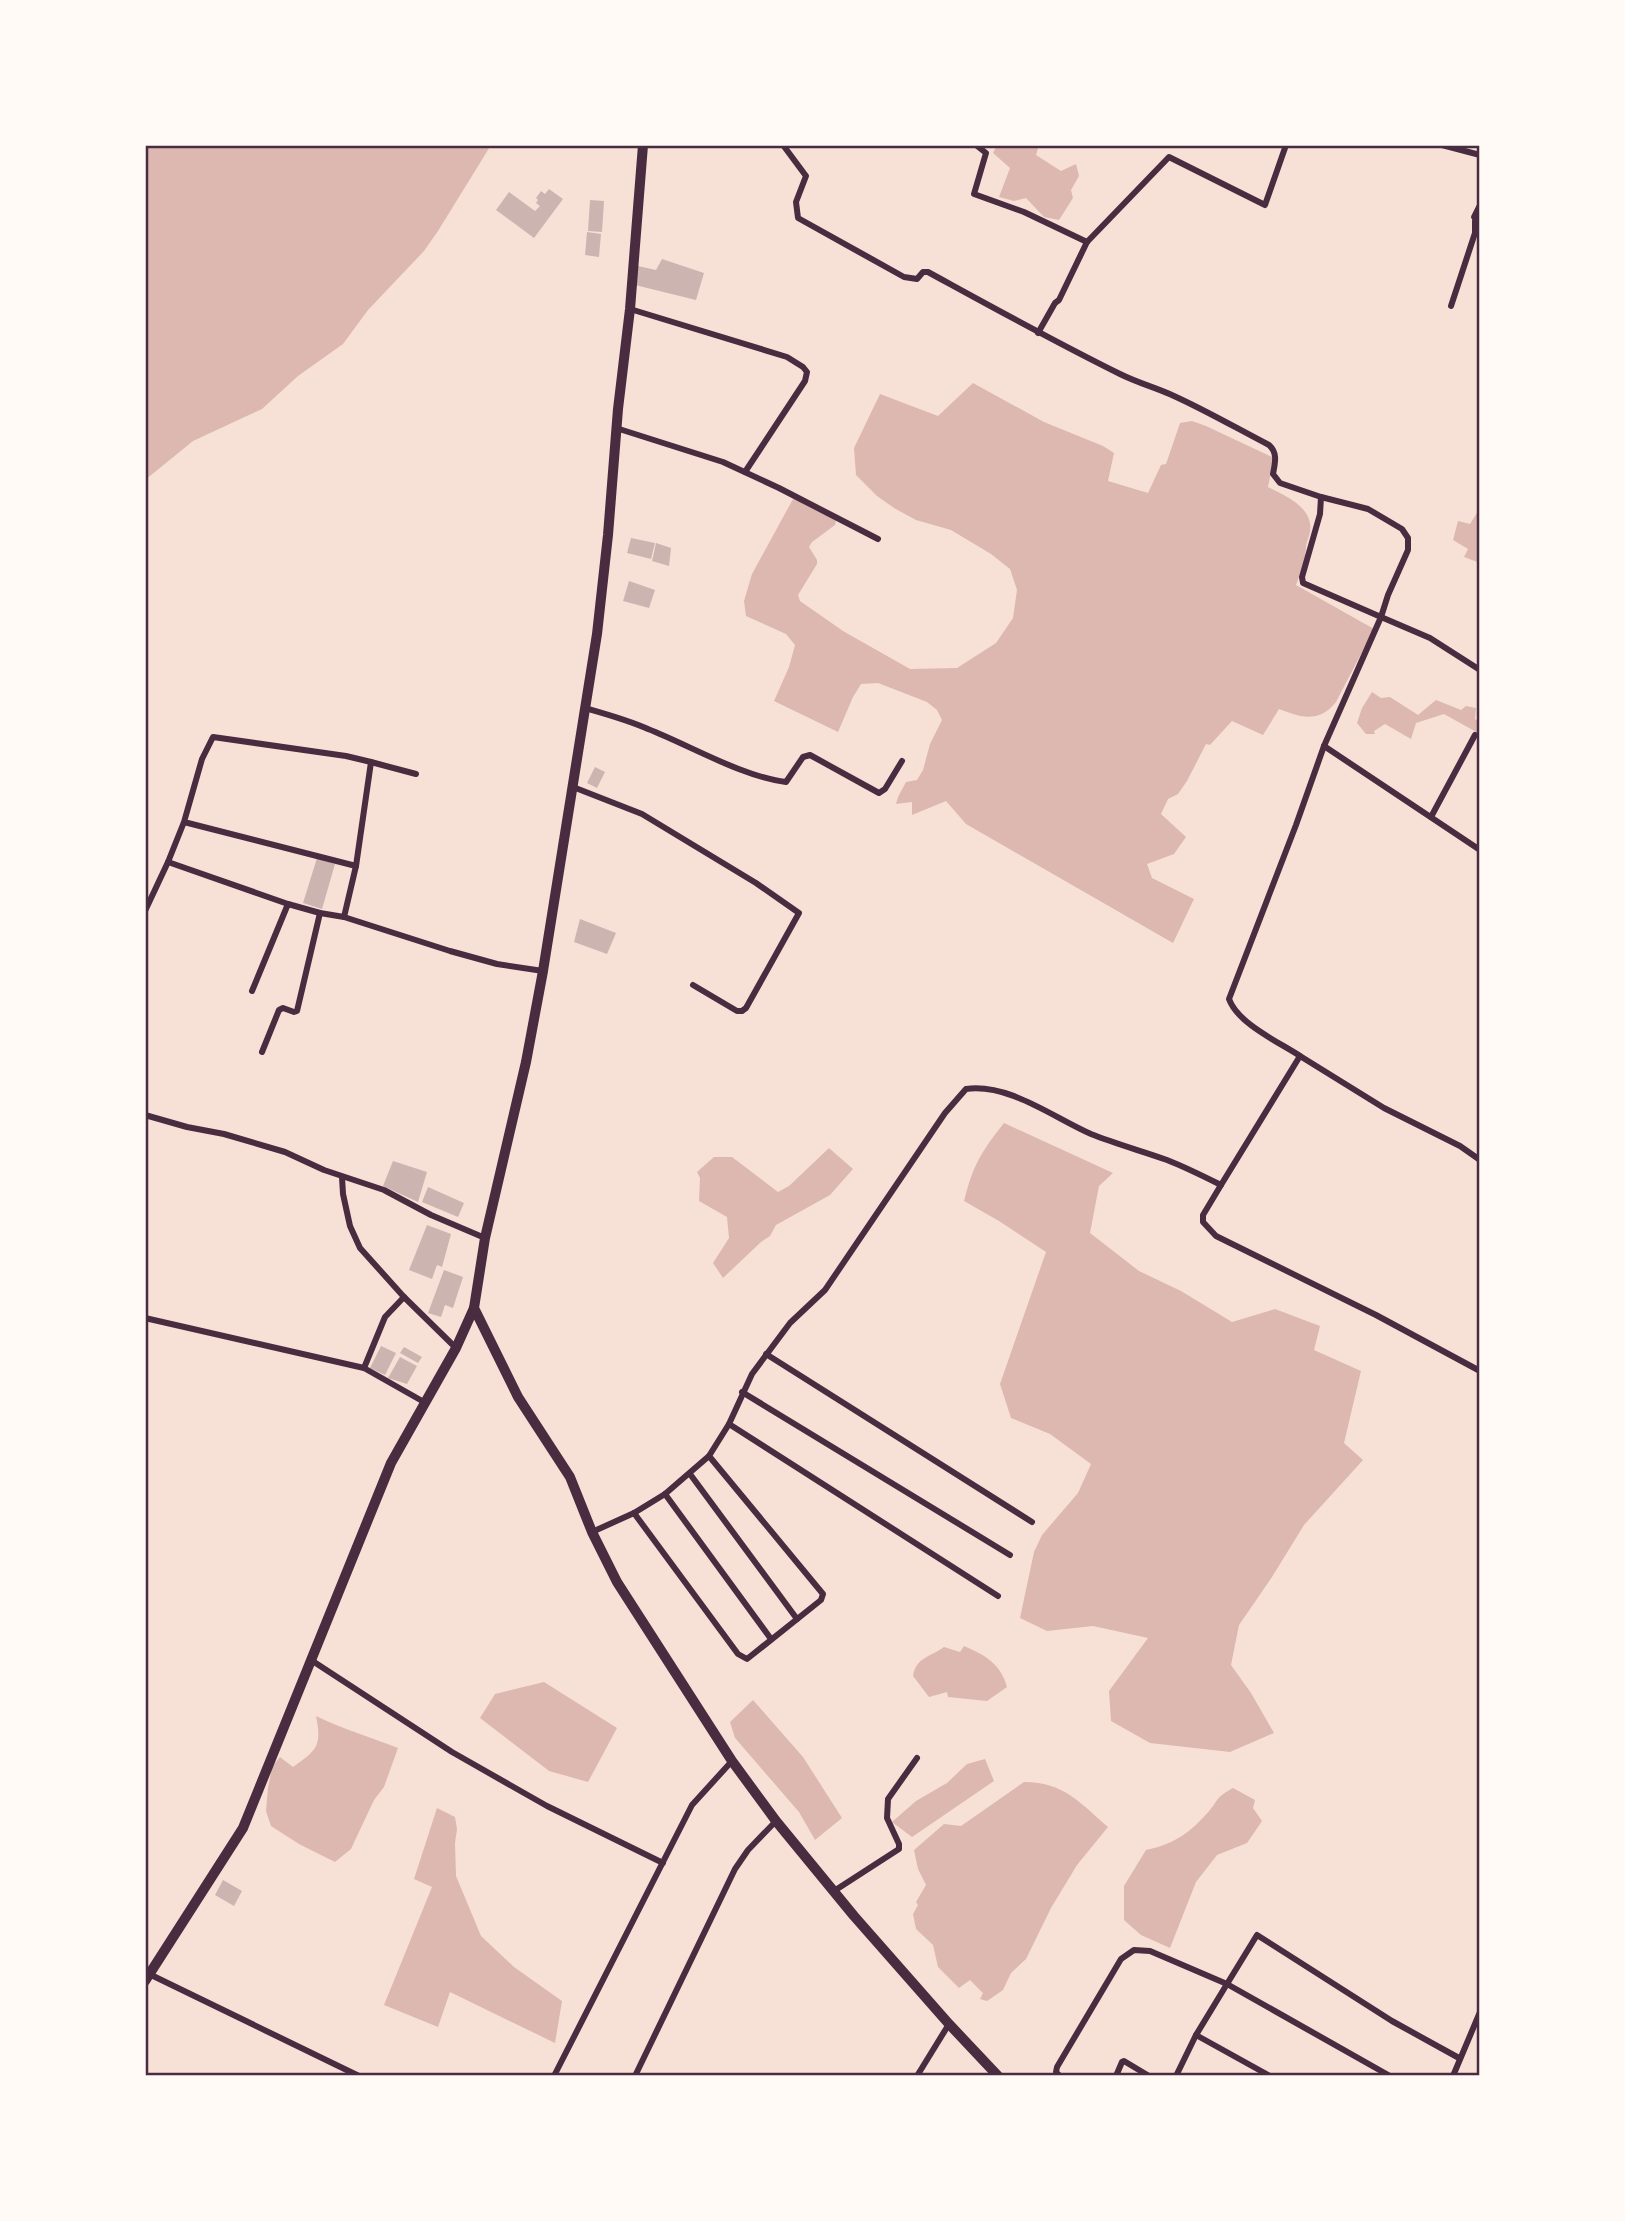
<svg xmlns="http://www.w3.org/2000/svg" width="1625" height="2221" font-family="'Playfair Display',serif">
	<rect width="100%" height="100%" fill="#f7e1d7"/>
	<!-- water -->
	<g fill="#dcb8b0">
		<polygon points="145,145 491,145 438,231 424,251 368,310 343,344 298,376 262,409 193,441 145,480"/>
		<polygon points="997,145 1039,145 1036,155 1061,171 1076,164 1079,176 1071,190 1073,198 1059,220 1044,217 1026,198 1014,201 999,197 1010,168 993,153"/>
		<path d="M973 383 1044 422 1103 446 1114 453 1108 481 1148 493 1161 465 1166 464 1180 423 1192 421 1206 426 1274 458 1268 487C1285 496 1314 507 1310 532 1309 537 1306 543 1306 548 1305 561 1301 572 1296 585L1374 629 1336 702C1319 723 1302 718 1279 709L1263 735 1232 721 1210 745 1206 744 1187 781 1178 794 1168 799 1161 814 1186 837 1174 854 1147 864 1152 878 1194 899 1173 943 966 824 946 801 912 815V802L896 804 898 797 906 782 917 780 923 770 930 744 942 720 937 710 927 702 878 683 861 684 853 697 838 732 774 701 789 667 795 645 786 634 746 616 744 601 752 574 793 499 801 501 836 520 835 525 812 542 809 547 817 560V564L798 595 800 601 843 631 910 669 957 668 996 643 1013 618 1017 590 1010 569 991 554 951 530 916 520 894 508 877 496 856 475 854 448 880 394 938 416Z"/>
		<polygon points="1480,508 1480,563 1464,557 1468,549 1453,540 1458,521 1470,524"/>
		<polygon points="1372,692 1381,698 1390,697 1418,715 1436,700 1461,710 1466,706 1476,708 1475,719 1480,722 1480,734 1444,714 1416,723 1411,739 1385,724 1374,731 1375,734 1366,734 1357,723 1362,708"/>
		<path d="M1004 1123 1113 1173 1099 1186 1090 1233 1139 1271 1181 1291 1232 1322 1275 1309 1320 1326 1314 1350 1361 1371 1344 1443 1363 1460 1304 1525 1272 1577 1239 1625 1231 1665 1251 1693 1274 1733 1230 1752 1150 1743 1111 1721 1109 1691 1148 1638 1093 1626 1047 1631 1020 1618 1034 1552 1042 1535 1078 1493 1091 1464 1050 1434 1011 1418 1000 1384 1046 1252 999 1221 964 1201C973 1165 981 1152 1004 1123Z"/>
		<polygon points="829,1148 853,1169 830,1195 776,1225 770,1236 761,1242 723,1278 713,1263 729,1238 727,1217 699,1201 700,1178 697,1172 714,1157 732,1157 778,1192 789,1186"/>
		<path d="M964 1646C985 1655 1001 1664 1007 1687L987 1701 948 1697 947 1692 929 1697 913 1676C916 1657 931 1657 944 1647L960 1652Z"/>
		<polygon points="544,1682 617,1728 588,1782 549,1771 480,1718 495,1694"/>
		<polygon points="753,1700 803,1757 842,1818 815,1840 799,1812 735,1738 730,1722"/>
		<path d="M316 1716C343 1729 370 1737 398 1748L384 1787 374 1800 351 1849 335 1862 299 1844 271 1826 266 1811 268 1788 272 1767 280 1757 293 1767C317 1750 322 1746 316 1716Z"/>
		<polygon points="985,1759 994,1781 912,1837 892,1822 916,1801 947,1783 967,1764"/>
		<path d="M1024 1782C1064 1782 1080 1803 1108 1827L1077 1865 1051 1908 1026 1959 1011 1973 1003 1990 987 2001 980 1999 983 1993 970 1980 959 1988 938 1967 933 1945 916 1929 913 1914 918 1905 916 1902 926 1885 918 1869 914 1850 944 1824 961 1826Z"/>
		<path d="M1233 1788 1255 1800 1253 1808 1262 1821 1247 1843 1217 1855 1196 1882 1170 1948 1141 1935 1124 1920V1886L1146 1850C1175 1844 1191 1832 1210 1810 1220 1797 1217 1797 1233 1788Z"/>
		<polygon points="437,1808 455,1817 457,1829 455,1843 456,1876 481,1936 514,1967 562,2001 555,2043 450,1992 438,2027 384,2005 432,1887 414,1879"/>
	</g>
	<!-- building -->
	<g fill="#ccb4b1">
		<polygon points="549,189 563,199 534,238 496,210 509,192 535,211 540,206 536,203 538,200 536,198 541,191 545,194"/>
		<polygon points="590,200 604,201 602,232 588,231"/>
		<polygon points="587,232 601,234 599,257 585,255"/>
		<polygon points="662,259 704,273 696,300 635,285 638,266 656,270"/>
		<polygon points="631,538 655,543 651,559 627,553"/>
		<polygon points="656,543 671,548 669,566 652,561"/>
		<polygon points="629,581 655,590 649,608 623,601"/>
		<polygon points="595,767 605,772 597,788 587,783"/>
		<polygon points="317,858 335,864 322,909 303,903"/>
		<polygon points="580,919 616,933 607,954 574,942"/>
		<polygon points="393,1161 427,1172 418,1202 383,1186"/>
		<polygon points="428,1187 464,1203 458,1217 422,1202"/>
		<polygon points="427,1225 451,1234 442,1267 437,1265 432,1279 409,1270"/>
		<polygon points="444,1270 463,1277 453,1308 445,1305 441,1317 428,1313"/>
		<polygon points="381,1346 396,1353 385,1375 370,1368"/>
		<polygon points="404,1347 422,1357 418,1363 400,1353"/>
		<polygon points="400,1357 417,1366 407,1384 388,1378"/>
		<polygon points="223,1880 242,1891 234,1906 215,1895"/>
	</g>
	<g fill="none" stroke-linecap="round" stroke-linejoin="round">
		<!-- minor -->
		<g stroke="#4a2c40" stroke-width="6">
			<path d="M783 145 806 176 796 202 798 218 904 277 917 279 923 272H928C992 307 1055 342 1120 374 1138 383 1157 388 1174 396 1207 411 1238 429 1269 445 1278 453 1275 463 1273 474L1280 483 1321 497 1368 509 1402 529 1408 538V550L1388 595 1381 617 1430 638 1480 670"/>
			<polyline points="976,145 986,153 974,194 1024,212 1087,242 1059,300 1055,303 1038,333"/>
			<polyline points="1442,145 1480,155"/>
			<polyline points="1480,205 1474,217 1480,223"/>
			<polyline points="1087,242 1169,157 1265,205 1286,145"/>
			<polyline points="1451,306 1475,233 1475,221"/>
			<polyline points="630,309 787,357 803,367 807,372 805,381 745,472"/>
			<polyline points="616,428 723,462 779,488 878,539"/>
			<path d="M585 708C606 714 628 720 648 729 689 745 743 777 786 782L803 757 810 755 879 793 885 789 902 761"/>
			<polyline points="1324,746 1480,850"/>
			<polyline points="371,762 416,774"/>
			<polyline points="573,787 642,814 756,883 799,913 746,1008 742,1011 737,1011 693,985"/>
			<polyline points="1431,817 1475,735"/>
			<polyline points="168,862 184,822 202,759 213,737 346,756 371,762 356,866 184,822"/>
			<polyline points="145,911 168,862 288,904 320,913 344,917 450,951 497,964 543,971"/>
			<polyline points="344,917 356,866"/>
			<polyline points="252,991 288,904"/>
			<polyline points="262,1052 279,1010 283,1008 294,1012 297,1011 320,913"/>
			<path d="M1300 1056C1279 1042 1238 1024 1229 999L1296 825 1324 746 1381 617 1303 583 1302 577 1320 514 1321 497"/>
			<polyline points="145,1115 187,1127 224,1134 285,1152 324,1170 384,1190 431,1215 485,1238"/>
			<polyline points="342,1177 343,1194 350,1226 360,1248 404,1297 456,1348"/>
			<polyline points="1221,1185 1203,1215 1203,1222 1216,1236 1376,1315 1480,1371"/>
			<polyline points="145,1318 364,1368 424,1402"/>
			<polyline points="766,1354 1032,1522"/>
			<polyline points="364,1368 385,1317 404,1297"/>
			<polyline points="742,1392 1010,1555"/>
			<polyline points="729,1424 998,1596"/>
			<polyline points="690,1474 797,1619"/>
			<polyline points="665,1494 771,1639"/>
			<polyline points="634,1513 738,1654 747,1659 821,1600 823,1594 709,1456"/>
			<path d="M592 1532 634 1513 665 1494 709 1456 729 1424 752 1374 790 1323 825 1290 945 1113 966 1089C1009 1083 1054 1118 1091 1134 1116 1144 1142 1151 1167 1160 1185 1167 1203 1176 1221 1185L1300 1056 1384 1108 1460 1146 1480 1160"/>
			<polyline points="311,1660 452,1752 547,1806 663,1863"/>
			<polyline points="834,1891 899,1849 899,1844 887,1818 888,1799 917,1758"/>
			<polyline points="147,1973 359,2076"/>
			<polyline points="1196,2035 1270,2076"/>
			<polyline points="554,2076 692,1805 732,1761"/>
			<polyline points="635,2076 735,1869 748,1850 776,1821"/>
			<polyline points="917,2076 949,2024"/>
			<polyline points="1060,2076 1056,2072 1057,2067 1121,1959 1134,1950 1150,1951 1227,1984 1257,1935 1392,2021 1459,2058"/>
			<polyline points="1116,2076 1122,2062 1124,2061 1149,2076"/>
			<polyline points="1176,2076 1196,2035 1227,1984 1390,2076"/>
			<polyline points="1453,2076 1480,2012"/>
		</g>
		<!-- primary -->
		<polyline stroke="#4a2c40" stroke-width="10" points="145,1981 243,1828 391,1463 456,1348 474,1308"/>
		<!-- trunk -->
		<polyline stroke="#4a2c40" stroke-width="10" points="643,145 630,309 618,409 608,535 597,634 543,971 526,1062 485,1238 474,1308 518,1397 570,1477 592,1532 617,1582 732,1761 776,1821 854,1916 949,2024 998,2076"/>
	</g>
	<!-- border -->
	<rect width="1625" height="2221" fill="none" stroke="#fffaf5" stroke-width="294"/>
	<rect x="147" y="147" width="1331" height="1927" fill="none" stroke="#4a2c40" stroke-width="2.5"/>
</svg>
